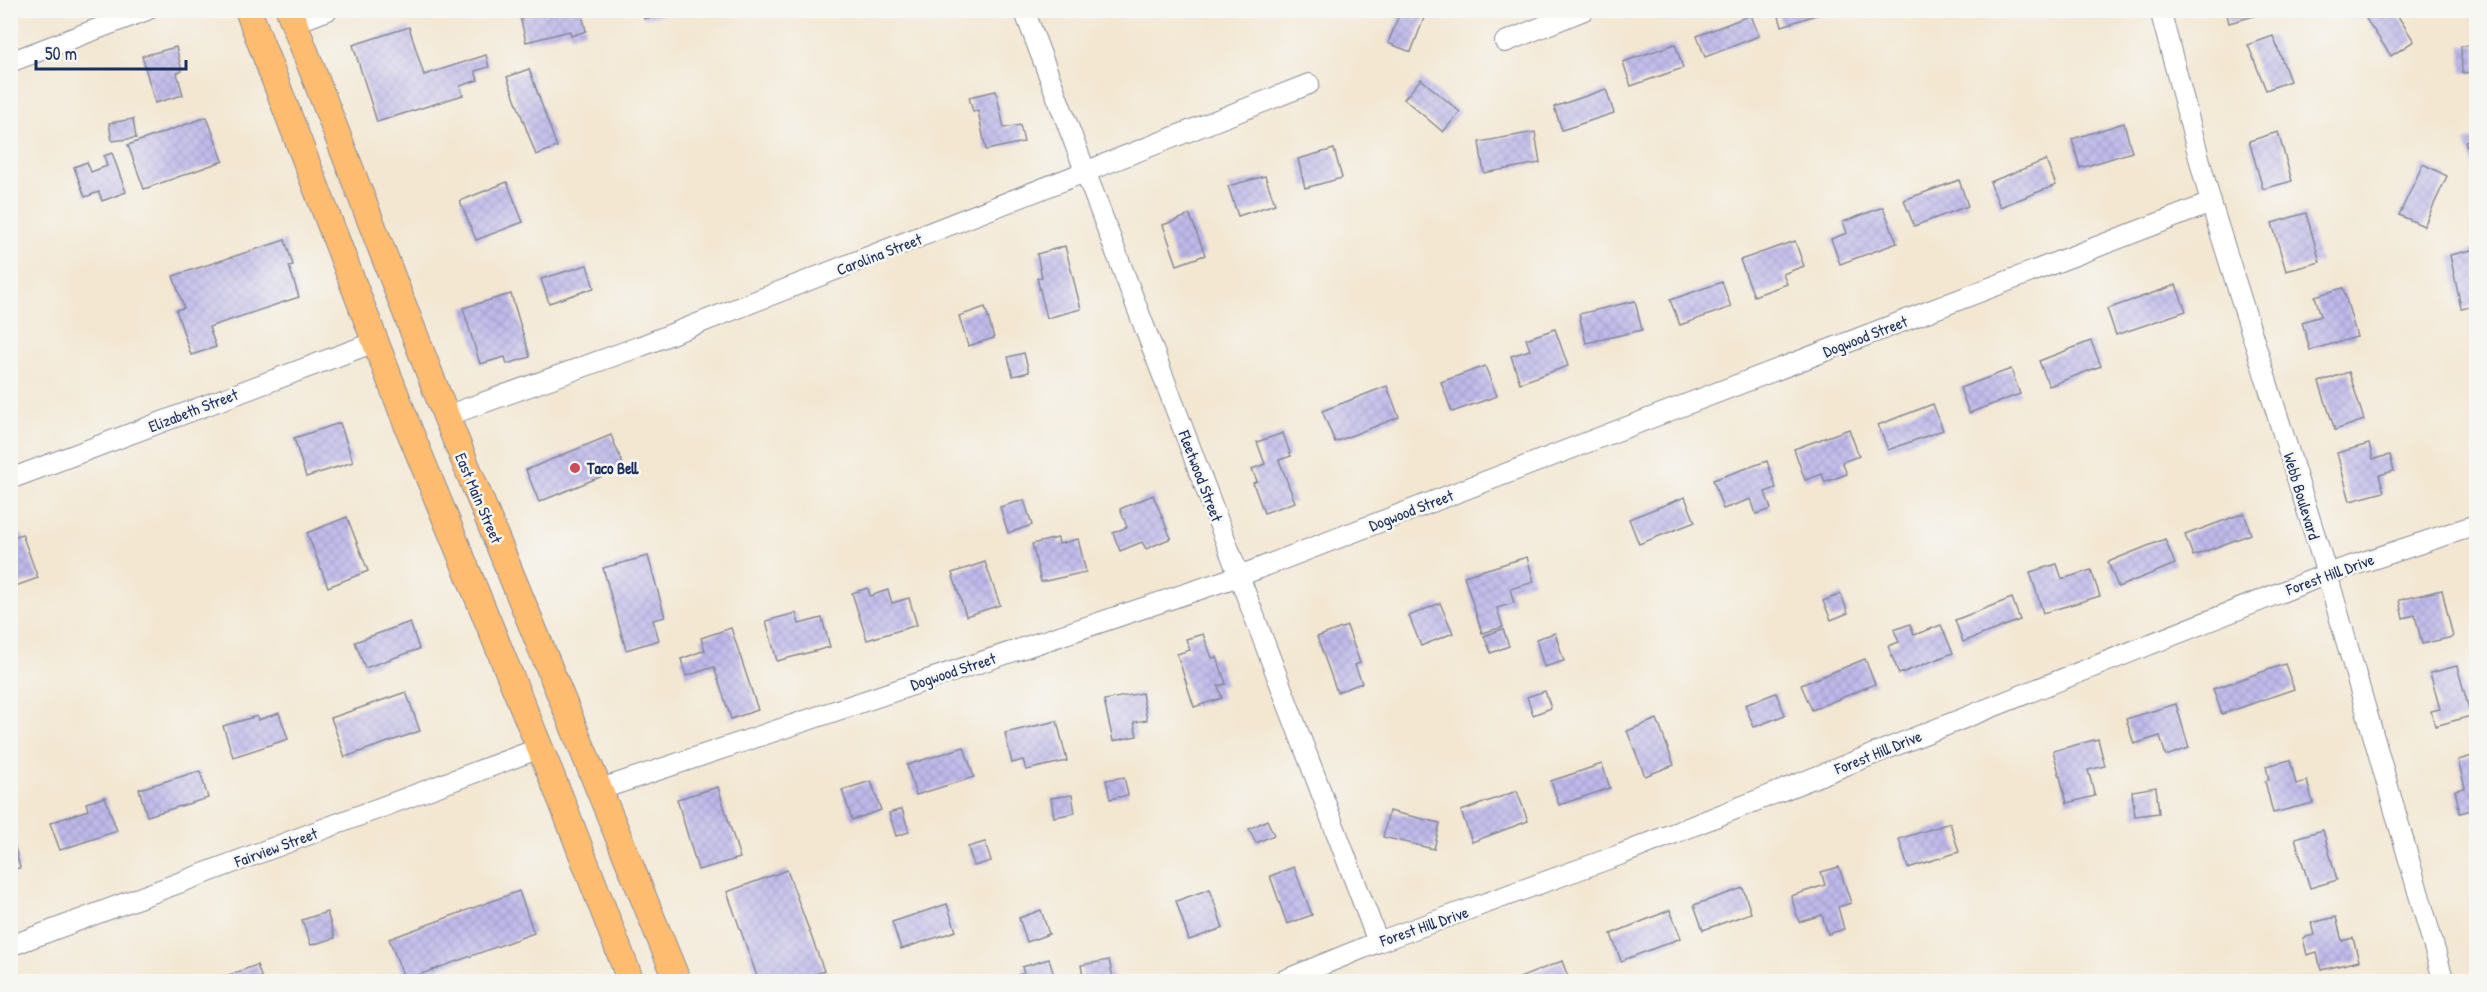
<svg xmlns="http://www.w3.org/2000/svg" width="2487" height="992" font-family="'Patrick Hand',sans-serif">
	<defs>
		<pattern id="building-cross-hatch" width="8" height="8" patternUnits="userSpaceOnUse" patternTransform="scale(1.5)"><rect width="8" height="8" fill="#bfb9ea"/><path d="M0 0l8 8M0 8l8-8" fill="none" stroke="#a49fcb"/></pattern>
	</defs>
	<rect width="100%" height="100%" fill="#f6f6f2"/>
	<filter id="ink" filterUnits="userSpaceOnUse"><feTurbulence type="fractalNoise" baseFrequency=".0167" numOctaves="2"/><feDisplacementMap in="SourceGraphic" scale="12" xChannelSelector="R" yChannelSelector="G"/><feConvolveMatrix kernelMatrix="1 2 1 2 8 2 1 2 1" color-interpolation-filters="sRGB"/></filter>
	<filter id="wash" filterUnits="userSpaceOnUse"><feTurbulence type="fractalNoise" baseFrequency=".008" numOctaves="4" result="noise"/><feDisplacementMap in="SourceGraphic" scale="24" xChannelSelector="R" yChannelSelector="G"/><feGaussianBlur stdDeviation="1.35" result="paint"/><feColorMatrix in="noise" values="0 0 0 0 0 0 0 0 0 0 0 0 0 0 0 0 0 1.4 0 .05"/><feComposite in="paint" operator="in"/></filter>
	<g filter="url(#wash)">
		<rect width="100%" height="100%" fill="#f3e7d2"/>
		<g id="blocks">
			<!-- building -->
			<g fill="url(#building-cross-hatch)">
				<polygon points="526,10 581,10 586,31 571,36 570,31 526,42 519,12"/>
				<polygon points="642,10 674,10 674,11 644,19"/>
				<polygon points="1401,10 1427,10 1411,52 1388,43"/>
				<polygon points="1777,10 1828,10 1828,11 1782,26"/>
				<polygon points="2226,10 2253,10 2254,16 2229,23"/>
				<polygon points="2366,10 2394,10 2414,41 2391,56 2362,13"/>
				<polygon points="1751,15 1759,36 1705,57 1697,36"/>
				<polygon points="409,27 424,75 486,55 489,67 475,71 478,80 460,86 463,95 377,122 353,45"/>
				<polygon points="2273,36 2290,81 2266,90 2248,45"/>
				<polygon points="1675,44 1683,68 1631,86 1623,62"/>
				<polygon points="2461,46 2476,46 2476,72 2462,73"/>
				<polygon points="176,47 182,71 177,73 183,95 155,103 142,56"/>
				<polygon points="529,69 557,147 536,155 507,77"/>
				<polygon points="1421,79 1460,112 1443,132 1404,99"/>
				<polygon points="1606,89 1614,113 1562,130 1554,107"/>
				<polygon points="996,91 1004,128 1020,125 1024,142 986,150 978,111 973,112 969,97"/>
				<polygon points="207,117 223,161 144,189 128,145"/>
				<polygon points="133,119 136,138 112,141 109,123"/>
				<polygon points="2124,123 2132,152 2080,168 2072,139"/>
				<polygon points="1535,132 1540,163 1484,173 1479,142"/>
				<polygon points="2278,132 2292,181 2263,189 2249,141"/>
				<polygon points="2476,138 2476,165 2473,166 2465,141"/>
				<polygon points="1334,149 1342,178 1305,188 1298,159"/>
				<polygon points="112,153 126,192 102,201 99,192 85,197 74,167 87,162 91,172 107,166 104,156"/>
				<polygon points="2046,160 2056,185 2000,207 1990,182"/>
				<polygon points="2423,164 2447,176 2424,226 2399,215"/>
				<polygon points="1265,176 1275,204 1238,216 1228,186"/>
				<polygon points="1959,180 1968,206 1914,226 1904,200"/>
				<polygon points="507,182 523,222 476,240 460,201"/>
				<polygon points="1883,207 1897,243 1840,264 1831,239 1847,233 1843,222"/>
				<polygon points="2306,213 2320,262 2286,271 2272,223"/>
				<polygon points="1190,215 1205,255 1177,265 1163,225"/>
				<polygon points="285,240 293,265 289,266 299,297 209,327 216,347 191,355 176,310 184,308 173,276"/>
				<polygon points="1795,241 1804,266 1783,274 1787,284 1754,296 1740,260"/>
				<polygon points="1065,246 1081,309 1047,318 1037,278 1042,277 1037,254"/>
				<polygon points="2476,249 2476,305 2461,308 2450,255"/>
				<polygon points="587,265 594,288 549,303 541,279"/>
				<polygon points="1722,282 1731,307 1680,325 1670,300"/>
				<polygon points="2176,285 2186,311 2116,335 2107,309"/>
				<polygon points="2343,288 2357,337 2310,350 2302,322 2321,316 2315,296"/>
				<polygon points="511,294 530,357 507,364 505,357 480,364 463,308"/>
				<polygon points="1635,301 1642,330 1586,343 1579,314"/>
				<polygon points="985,307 994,338 968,346 959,316"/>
				<polygon points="1555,329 1568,366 1520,383 1511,356 1530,350 1526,339"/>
				<polygon points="2091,341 2101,366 2049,386 2039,361"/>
				<polygon points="1024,353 1029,372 1013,376 1008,357"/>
				<polygon points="1485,366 1497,396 1452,412 1441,382"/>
				<polygon points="2011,369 2020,394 1969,413 1960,388"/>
				<polygon points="2349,372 2364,420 2335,430 2319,382"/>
				<polygon points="1387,386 1399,417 1335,442 1322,411"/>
				<polygon points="1933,404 1943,430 1888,450 1878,425"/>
				<polygon points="340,423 353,462 306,477 294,438"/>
				<polygon points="1849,429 1859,456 1842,462 1847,474 1825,482 1822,474 1805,480 1794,449"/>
				<polygon points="1283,433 1291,456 1279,460 1295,502 1264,513 1253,483 1257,481 1252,469 1265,464 1257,442"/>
				<polygon points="611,435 624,467 539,502 526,470"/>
				<polygon points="2369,444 2373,459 2390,455 2394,471 2379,475 2384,492 2350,501 2337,453"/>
				<polygon points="1767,461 1776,488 1765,492 1771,509 1756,514 1751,499 1723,509 1713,480"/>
				<polygon points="1153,495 1171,538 1146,549 1142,542 1120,551 1113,533 1127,527 1120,509"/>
				<polygon points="1685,497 1695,522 1639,544 1629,519"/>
				<polygon points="1024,500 1032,525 1008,533 1000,507"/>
				<polygon points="2244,513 2251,534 2193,556 2185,535"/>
				<polygon points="347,517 368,571 328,587 307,533"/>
				<polygon points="22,534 38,578 10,588 10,538"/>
				<polygon points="1058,538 1059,544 1078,539 1086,572 1041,582 1032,544"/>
				<polygon points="2165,539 2175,564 2118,587 2108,562"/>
				<polygon points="648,556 665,617 653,620 659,640 626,650 603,568"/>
				<polygon points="1527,557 1534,582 1510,589 1514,603 1497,608 1503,627 1482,633 1464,576"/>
				<polygon points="985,562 1000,605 966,616 952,573"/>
				<polygon points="2057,564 2062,579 2091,570 2100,596 2043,613 2030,572"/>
				<polygon points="868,588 870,596 888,590 892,603 909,598 917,625 867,640 852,593"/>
				<polygon points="2442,590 2453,637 2422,644 2415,615 2403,618 2399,600"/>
				<polygon points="1841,594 1848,613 1831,620 1823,601"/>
				<polygon points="2012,598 2020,620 1963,642 1955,620"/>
				<polygon points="1440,603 1453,633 1421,646 1409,616"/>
				<polygon points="796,613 799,624 822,618 830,647 777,661 766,621"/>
				<polygon points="410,622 419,649 365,668 355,642"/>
				<polygon points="1910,624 1914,635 1941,625 1953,653 1899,674 1888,646 1899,642 1894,630"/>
				<polygon points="1347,626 1360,663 1355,665 1362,683 1337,692 1317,637"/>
				<polygon points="731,628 758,710 731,719 714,667 686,676 681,659 705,650 701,638"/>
				<polygon points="1503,629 1509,646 1491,653 1484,636"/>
				<polygon points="1555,633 1564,661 1544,667 1536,639"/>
				<polygon points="1203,634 1212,658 1217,657 1226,684 1218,686 1222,698 1194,707 1177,654 1190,650 1186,639"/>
				<polygon points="1865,659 1875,684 1812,710 1801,685"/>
				<polygon points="2285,664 2294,689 2222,714 2213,689"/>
				<polygon points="2457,666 2471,716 2435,726 2431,711 2440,709 2430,673"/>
				<polygon points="1545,691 1551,708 1533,715 1527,697"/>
				<polygon points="406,692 420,731 345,757 331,718"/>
				<polygon points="1142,693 1147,720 1134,722 1137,736 1113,741 1104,700"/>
				<polygon points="1776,693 1785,715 1754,727 1745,705"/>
				<polygon points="2176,704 2189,748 2166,756 2160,736 2134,744 2126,719"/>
				<polygon points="279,713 288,739 233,757 223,726 257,716 258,720"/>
				<polygon points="1657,719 1674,765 1645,776 1627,731"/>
				<polygon points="1057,721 1067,761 1026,770 1023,760 1012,763 1005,733"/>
				<polygon points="2098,739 2105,766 2088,770 2095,796 2067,803 2053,751"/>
				<polygon points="964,747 974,777 916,795 907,765"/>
				<polygon points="2476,755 2476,809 2460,813 2455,790 2465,788 2458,760"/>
				<polygon points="2290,760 2296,784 2307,781 2313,803 2273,813 2265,781 2269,780 2266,766"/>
				<polygon points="1602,764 1610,788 1559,805 1551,781"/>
				<polygon points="200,771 208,798 147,816 139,789"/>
				<polygon points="1124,777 1128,795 1110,799 1106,780"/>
				<polygon points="871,781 881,810 852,820 842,790"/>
				<polygon points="718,787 740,858 698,870 677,799"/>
				<polygon points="2156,787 2159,813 2135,816 2132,791"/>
				<polygon points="1517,791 1528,821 1472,842 1461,811"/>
				<polygon points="1072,795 1075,813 1054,817 1051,798"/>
				<polygon points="105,797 117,831 60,850 50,823 88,810 86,803"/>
				<polygon points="902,809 909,832 896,836 889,813"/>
				<polygon points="1389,811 1440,823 1434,849 1383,837"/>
				<polygon points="1267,820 1274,835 1256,843 1249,829"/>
				<polygon points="1950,823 1959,852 1908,868 1899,839"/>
				<polygon points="2323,830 2337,880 2310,888 2295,838"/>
				<polygon points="11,831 20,868 10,870 10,832"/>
				<polygon points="985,842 991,861 974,866 968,847"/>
				<polygon points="1294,867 1312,915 1287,924 1270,876"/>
				<polygon points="1839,867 1851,903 1838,907 1844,929 1828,934 1822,915 1799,922 1791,896 1825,885 1821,872"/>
				<polygon points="787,870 824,971 796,982 759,982 727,892"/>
				<polygon points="1743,888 1751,913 1703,930 1694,905"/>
				<polygon points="1210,889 1223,928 1189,940 1176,901"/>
				<polygon points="519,891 534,933 405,980 389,939"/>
				<polygon points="947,904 956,931 901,949 892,922"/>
				<polygon points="1041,910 1049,934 1027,942 1019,918"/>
				<polygon points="1670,910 1681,938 1621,961 1611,934"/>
				<polygon points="327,912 335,938 311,945 302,920"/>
				<polygon points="2336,917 2342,941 2353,938 2359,961 2321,970 2317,952 2307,955 2303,938 2314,935 2311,923"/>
				<polygon points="1049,959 1056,982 998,982 1024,973 1022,967"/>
				<polygon points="1109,960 1114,982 1084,982 1081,965"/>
				<polygon points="1562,961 1570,982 1512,982 1512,981"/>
				<polygon points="257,965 263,982 212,982 212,981"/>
			</g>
		</g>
	</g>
	<g filter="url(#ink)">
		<use href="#blocks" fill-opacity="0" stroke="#878b98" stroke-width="1.5"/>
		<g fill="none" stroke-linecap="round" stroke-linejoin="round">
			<!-- minor casing -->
			<g stroke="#878b98" stroke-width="22">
				<g id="minor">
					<polyline points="1024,10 1378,942"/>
					<polyline points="2160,10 2211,203 2327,574 2444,982"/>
					<polyline points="294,23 328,10"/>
					<polyline points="1505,42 1584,10"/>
					<polyline points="10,62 147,10"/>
					<polyline points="446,416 641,346 1309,84"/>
					<polyline points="10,479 375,342"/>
					<polyline points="601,789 1239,576 2211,203"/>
					<polyline points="10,946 540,748"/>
					<polyline points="1280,982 1378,942 1622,854 2327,574 2476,525"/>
				</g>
			</g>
			<!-- major casing -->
			<g stroke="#878b98" stroke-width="28">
				<g id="major">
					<polyline points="248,10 410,432 562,802 631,982"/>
					<polyline points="289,10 446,416 678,982"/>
				</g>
			</g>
			<!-- minor -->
			<use href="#minor" stroke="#fff" stroke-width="20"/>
			<!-- major -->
			<use href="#major" stroke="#febc70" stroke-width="26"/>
		</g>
	</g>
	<!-- markers -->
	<circle fill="#d1495b" stroke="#f6f6f2" stroke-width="2" cx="575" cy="468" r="6"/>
	<g text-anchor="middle" stroke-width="5" stroke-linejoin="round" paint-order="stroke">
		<!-- street labels -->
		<g font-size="16" fill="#1b2f5e" stroke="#f6f6f2">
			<text transform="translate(879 254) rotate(-21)" y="6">Carolina Street</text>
			<text transform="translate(1865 336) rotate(-21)" y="6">Dogwood Street</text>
			<text transform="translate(193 410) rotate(-21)" y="6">Elizabeth Street</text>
			<text transform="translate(1201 476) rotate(69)" y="6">Fleetwood Street</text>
			<text transform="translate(2302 496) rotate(73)" y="6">Webb Boulevard</text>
			<text transform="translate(479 498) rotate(67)" y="6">East Main Street</text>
			<text transform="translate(1411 510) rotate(-21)" y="6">Dogwood Street</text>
			<text transform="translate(2330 574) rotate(-20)" y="6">Forest Hill Drive</text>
			<text transform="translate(953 671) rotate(-18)" y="6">Dogwood Street</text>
			<text transform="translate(1878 752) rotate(-22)" y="6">Forest Hill Drive</text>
			<text transform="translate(276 847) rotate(-20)" y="6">Fairview Street</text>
			<text transform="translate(1424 926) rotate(-19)" y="6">Forest Hill Drive</text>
		</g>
		<!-- poi labels -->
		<g font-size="16" font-weight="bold" fill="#1b2f5e" stroke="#f6f6f2" text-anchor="start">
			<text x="587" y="474">Taco Bell</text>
		</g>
	</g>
	<!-- margin -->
	<rect width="2487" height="992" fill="none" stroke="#f6f6f2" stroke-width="36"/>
	<!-- scale -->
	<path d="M36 60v9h150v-9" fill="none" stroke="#1b2f5e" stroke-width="3"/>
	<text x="45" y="60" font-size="18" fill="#1b2f5e" stroke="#f6f6f2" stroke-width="4.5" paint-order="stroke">50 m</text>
</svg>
